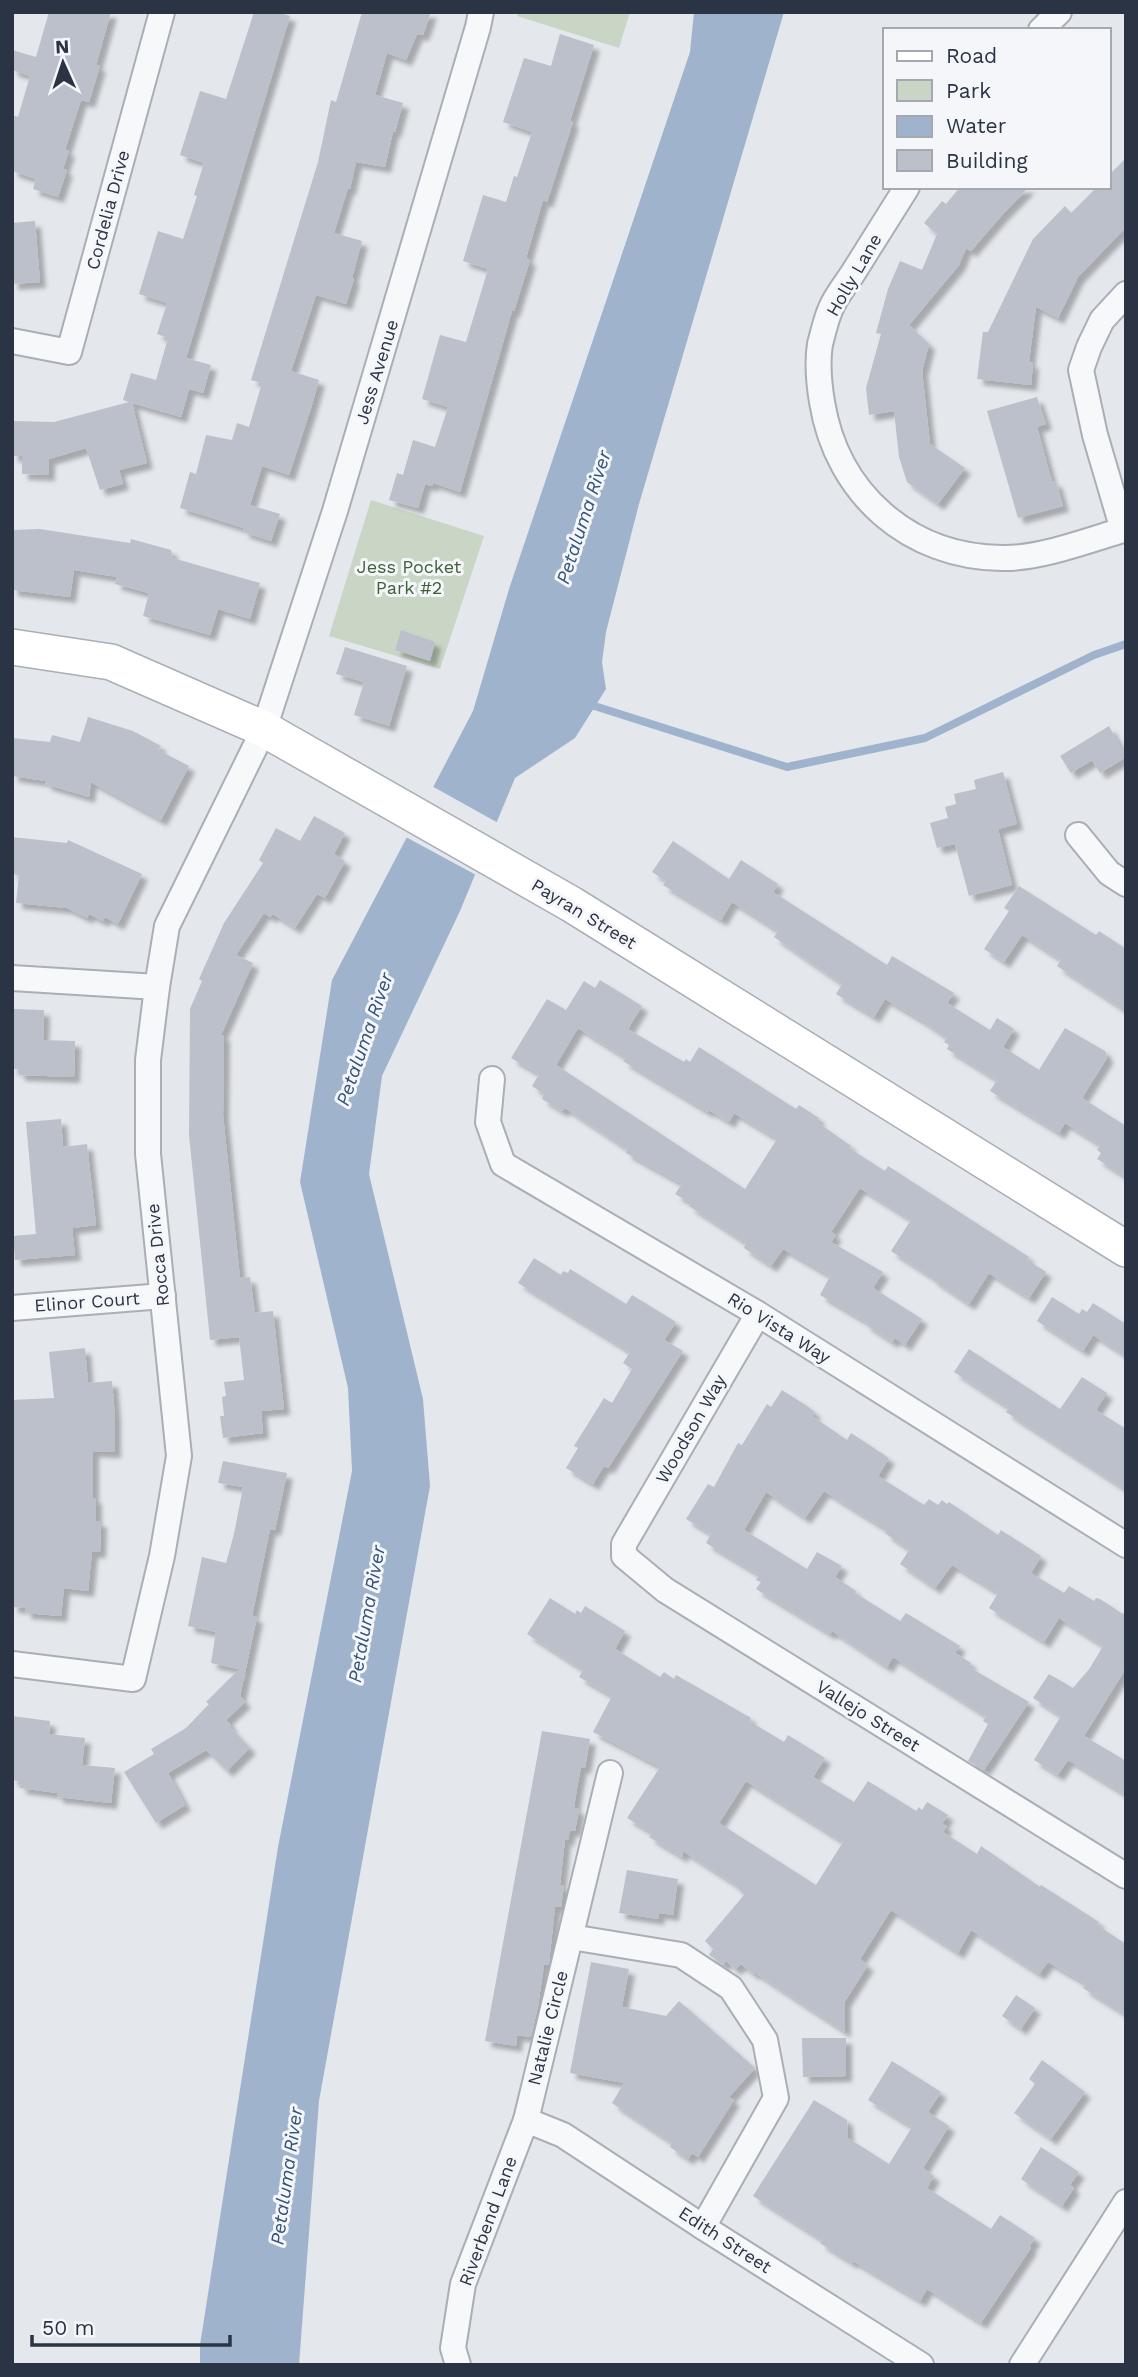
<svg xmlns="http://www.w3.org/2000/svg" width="1138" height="2377" font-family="'Work Sans',sans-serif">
	<defs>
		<filter id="shadow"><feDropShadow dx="6" dy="6" stdDeviation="2" flood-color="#0004"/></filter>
	</defs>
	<rect width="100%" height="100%" fill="#e4e7ec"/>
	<!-- green -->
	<g fill="#c9d6c5">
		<polygon points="518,12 630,12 619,48 517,16"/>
		<polygon points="371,500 484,536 440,669 329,636"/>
	</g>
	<!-- water -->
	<polygon fill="#9fb4cc" points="694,12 784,12 639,504 606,632 602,662 606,689 575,738 515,778 460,911 382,1076 369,1174 423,1399 430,1486 319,2101 299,2365 200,2365 200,2345 278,1847 352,1471 348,1388 300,1182 332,980 473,711 509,589 690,52"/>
	<!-- pier -->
	<polygon fill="#e4e7ec" points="430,785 500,824 478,876 404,836"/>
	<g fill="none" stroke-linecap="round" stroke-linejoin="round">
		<!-- stream -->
		<polyline stroke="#9fb4cc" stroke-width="8" points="585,703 787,767 925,738 1094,655 1126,644"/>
	</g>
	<!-- building -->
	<g fill="#bbc0ca" fill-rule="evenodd" filter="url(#shadow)">
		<polygon points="49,12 111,12 96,65 100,66 89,102 81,100 65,150 69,151 63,169 67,170 58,197 33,189 36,179 12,171 12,115 18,117 30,76 12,70 12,50 36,57"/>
		<polygon points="254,12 278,12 290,16 186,358 211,365 203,393 189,389 181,417 132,403 147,463 119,470 123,484 100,490 86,448 49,459 49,475 22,474 22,456 12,456 12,421 54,422 129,402 123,400 131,373 156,380 168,338 157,334 167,303 139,294 158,231 183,239 197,196 194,195 204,163 180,155 200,91 226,99"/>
		<polygon points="362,12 431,12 423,35 417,34 406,60 387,53 375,95 403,103 395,132 393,131 385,167 356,162 350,189 348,188 334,233 362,241 352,278 354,279 346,304 316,295 291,371 319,380 311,408 289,475 262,466 250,505 280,514 271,541 243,532 244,528 180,508 190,472 196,474 206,435 232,440 237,423 249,427 262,383 251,380 318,162 331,100 336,102"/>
		<polygon points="560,34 594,45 570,121 573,122 547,202 543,200 526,258 530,260 514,311 512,311 460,492 433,483 432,486 425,484 418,508 389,500 397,473 403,475 413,440 435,447 448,407 422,399 440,335 466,342 488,269 463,261 483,195 506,202 514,176 517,177 532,132 503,122 524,58 551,66"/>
		<polygon points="1126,158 1126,227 1078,277 1058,318 1036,307 1029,362 1033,363 1031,385 977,379 983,332 988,332 1033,239 1065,206 1071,213 1097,187 1108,187 1108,176"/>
		<polygon points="960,187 1029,187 1001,216 971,251 966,248 959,265 909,325 929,344 922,371 930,444 965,468 938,504 907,482 899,457 894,411 869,415 866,388 881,334 876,333 888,289 900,261 922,270 937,234 924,223 942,201 946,204"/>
		<polygon points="35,221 40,282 12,284 12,223"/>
		<polygon points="1037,397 1046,424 1037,427 1052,482 1056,481 1063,506 1018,518 987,411"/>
		<polygon points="40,529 130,543 131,539 171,550 173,558 260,583 250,619 218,609 210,635 143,616 149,593 115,584 117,577 74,570 70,597 12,590 12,530"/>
		<polygon points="401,630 435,642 430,661 395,650"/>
		<polygon points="345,647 407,666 389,726 354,715 364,682 336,674"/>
		<polygon points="88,717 133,731 161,746 158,750 189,766 161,820 91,782 89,797 45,784 46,781 12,776 12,738 50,742 52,735 80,742"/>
		<polygon points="1109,726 1126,757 1100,773 1092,760 1071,773 1060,756"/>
		<polygon points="1003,772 1017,824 998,829 1012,885 969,896 955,844 937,848 930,823 948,818 945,807 956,804 954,794 976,789 974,780"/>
		<polygon points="314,816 345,833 334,854 345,861 325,898 317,894 295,928 273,914 270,917 264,913 236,955 253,963 221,1035 224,1035 223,1115 240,1278 250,1277 255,1313 273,1311 284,1409 261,1411 263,1433 223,1438 220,1416 224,1416 222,1397 226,1396 224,1382 244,1380 239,1337 210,1340 189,1135 190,1009 202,981 199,979 224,923 263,863 259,860 276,828 300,841"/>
		<polygon points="12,837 67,843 68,840 142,874 118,924 105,917 103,921 89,914 87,918 67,908 16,903 19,875 12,874"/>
		<polygon points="673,841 729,879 741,860 778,884 773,892 887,965 892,956 954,993 947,1003 990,1030 997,1018 1014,1029 1003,1047 1039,1070 1065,1028 1105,1051 1107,1058 1082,1098 1126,1126 1126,1177 1097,1159 1101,1153 1097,1150 1100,1145 1065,1123 1059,1133 990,1091 997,1080 947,1049 949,1045 944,1042 947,1038 921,1020 885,999 874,1017 836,994 842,984 774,937 778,931 732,902 721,920 663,885 666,881 652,872"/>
		<polygon points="1019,886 1096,935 1099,931 1126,949 1126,1011 1057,966 1061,960 1022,935 1004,962 984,949 1009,911 1004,908"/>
		<path d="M600 980 642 1006 628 1029 684 1062 686 1059 690 1062 699 1047 796 1109 799 1105 819 1118 817 1122 851 1146 849 1148 885 1171 888 1166 1029 1257 1027 1260 1046 1272 1029 1298 989 1273 969 1304 932 1279 933 1278 891 1251 911 1220 860 1188 831 1232 836 1235 831 1242 883 1272 873 1288 922 1319 905 1345 895 1338 892 1342 865 1324 866 1322 820 1295 830 1276 783 1249 771 1266 744 1248 746 1243 689 1206 691 1203 675 1194 682 1184 626 1153 627 1149 565 1108 562 1111 542 1099 544 1094 532 1086 539 1074 511 1058 547 999 566 1010 584 981 595 988ZM578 1028 626 1058 623 1061 708 1112 709 1110 729 1122 734 1113 777 1139 745 1189 556 1065Z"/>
		<polygon points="14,1009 44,1010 43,1040 75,1041 74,1077 19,1075 18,1069 12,1069"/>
		<polygon points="61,1119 63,1147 87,1144 96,1225 72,1228 75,1255 15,1260 13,1236 36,1234 26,1122"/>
		<polygon points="534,1258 561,1275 563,1271 568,1273 570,1269 626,1304 632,1295 676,1322 664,1340 683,1351 608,1468 604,1466 593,1484 566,1468 578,1448 574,1446 604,1398 612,1403 632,1369 623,1363 630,1352 518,1283"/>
		<polygon points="1052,1297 1079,1314 1082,1309 1087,1312 1093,1303 1126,1324 1126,1356 1093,1335 1083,1351 1037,1321"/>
		<polygon points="85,1348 88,1383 112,1381 115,1416 115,1452 93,1451 93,1498 96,1498 96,1521 101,1521 100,1552 92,1552 88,1591 64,1588 61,1616 25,1613 26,1608 12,1607 12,1400 54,1398 49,1352"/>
		<polygon points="969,1349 1060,1409 1082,1377 1107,1393 1096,1410 1126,1429 1126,1490 1006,1412 1009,1408 954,1372"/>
		<polygon points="782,1390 807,1406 815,1412 812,1416 847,1440 851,1433 889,1458 878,1476 924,1505 929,1499 938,1505 942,1500 947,1504 949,1502 998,1535 1001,1530 1041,1556 1031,1573 1064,1593 1069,1586 1094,1601 1096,1598 1100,1599 1123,1614 1126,1610 1126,1668 1084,1736 1126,1761 1126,1795 1068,1760 1058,1775 1034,1760 1061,1716 1033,1698 1049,1674 1073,1688 1090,1668 1103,1646 1059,1618 1044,1642 989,1608 998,1593 952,1565 935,1588 900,1564 909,1550 885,1533 887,1530 824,1491 805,1518 766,1492 744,1530 807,1569 817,1552 842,1566 835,1577 856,1591 855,1593 900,1621 906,1613 960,1646 955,1653 971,1663 969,1667 1029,1702 984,1770 968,1761 988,1724 983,1721 986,1716 893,1657 887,1667 832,1631 830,1634 756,1589 761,1582 756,1580 759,1575 706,1543 711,1534 686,1519 708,1484 714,1487 738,1443 742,1445 767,1404 771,1407"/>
		<polygon points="223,1461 287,1473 275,1530 270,1529 252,1616 257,1617 240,1696 245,1702 226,1720 231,1725 230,1727 250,1748 227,1771 206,1750 168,1773 185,1805 156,1823 124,1772 154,1754 151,1749 186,1728 209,1704 206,1702 239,1669 211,1663 216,1632 188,1626 202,1557 226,1563 234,1534 243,1487 218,1483"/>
		<path d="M550 1598 575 1614 577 1610 581 1613 585 1606 625 1631 615 1649 660 1677 664 1672 674 1679 676 1675 751 1718 749 1721 784 1742 788 1735 825 1758 813 1777 854 1802 868 1781 916 1811 919 1807 922 1810 927 1802 948 1815 942 1824 947 1826 943 1832 977 1854 981 1846 1040 1887 1041 1885 1099 1922 1097 1925 1126 1944V2015L1083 1988 1086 1984 1048 1962 1039 1974 971 1930 958 1953 891 1910 860 1959 868 1965 845 2001V2032L763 1978 754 1972 753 1974 741 1964 735 1969 726 1961 723 1965 709 1955 713 1949 705 1941 744 1895 733 1883 683 1851 682 1857 649 1837 652 1833 627 1818 660 1767 593 1732 612 1696 579 1677 583 1670 527 1634ZM746 1781 843 1842 816 1885 719 1823Z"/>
		<polygon points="12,1716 50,1721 49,1734 85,1738 82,1765 115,1768 111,1803 57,1797 57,1793 20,1788 21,1782 12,1780"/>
		<polygon points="542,1731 590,1739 585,1768 581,1767 577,1788 574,1808 579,1809 575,1831 570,1830 568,1840 565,1839 560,1885 564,1885 561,1907 555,1907 549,1963 548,1965 544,1965 538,2006 531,2037 517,2035 516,2046 485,2041"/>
		<polygon points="627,1870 678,1879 673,1915 659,1913 658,1919 619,1913"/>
		<polygon points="591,1962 629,1969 622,2007 666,2016 679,2001 755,2068 729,2097 734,2100 698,2157 692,2153 688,2159 670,2147 672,2143 612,2103 624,2083 570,2073"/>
		<polygon points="1016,1995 1035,2008 1021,2029 1002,2016"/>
		<polygon points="802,2038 846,2038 846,2076 803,2077"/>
		<polygon points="1042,2060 1085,2092 1051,2139 1014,2113 1035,2084 1029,2079"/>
		<polygon points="892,2061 941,2092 928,2112 949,2126 923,2168 934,2176 927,2188 991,2229 1000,2215 1035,2238 1029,2247 1031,2248 981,2323 927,2289 920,2301 853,2261 852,2263 820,2243 822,2240 753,2196 814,2100 847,2120 848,2138 889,2164 912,2127 868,2100"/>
		<polygon points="1041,2147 1079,2172 1070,2185 1074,2188 1062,2206 1021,2179"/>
	</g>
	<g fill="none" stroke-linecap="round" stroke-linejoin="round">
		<!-- street casing -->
		<g stroke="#a9aeb7" stroke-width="28">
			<g id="street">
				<polyline points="1041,30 1059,12"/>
				<path d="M907 187C889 216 871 244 853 273 846 284 836 296 831 308 826 319 823 333 820 344 817 363 819 384 822 402 837 494 909 557 1002 558 1040 559 1089 540 1126 529"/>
				<polyline points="12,341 69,352 162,12"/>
				<polyline points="1123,530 1095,435 1081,370 1089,347 1102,320 1126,294"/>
				<polyline points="1078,835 1109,873 1126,884"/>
				<polyline points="12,978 157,987"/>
				<polyline points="492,1079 488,1122 503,1164 758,1314 1126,1545"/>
				<polyline points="12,1308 163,1296"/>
				<polyline points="758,1314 624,1544 624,1556 665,1590 1126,1876"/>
				<polyline points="12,1664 133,1679 162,1556 179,1456 148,1154 148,1060 157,987 167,926 264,729 335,511 478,27 481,12"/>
				<polyline points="571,1937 681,1955 731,1988 765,2040 776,2098 703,2227"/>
				<polyline points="526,2120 563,2135 703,2227 921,2365"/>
				<polyline points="458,2365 453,2348 463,2284 526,2120 610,1773"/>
				<polyline points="1022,2365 1126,2202"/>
			</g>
		</g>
		<!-- secondary casing -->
		<g stroke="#a9aeb7" stroke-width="38">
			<polyline id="secondary" points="12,647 111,662 264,729 571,904 1126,1249"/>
		</g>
		<!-- street -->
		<use href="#street" stroke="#f7f8fa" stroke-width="24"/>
		<!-- secondary -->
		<use href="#secondary" stroke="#fff" stroke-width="35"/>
	</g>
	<g text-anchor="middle" stroke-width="6" stroke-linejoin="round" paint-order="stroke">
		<!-- street labels -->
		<g font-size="18" fill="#2b3445" stroke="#f4f6f9">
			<text transform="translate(108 210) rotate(-75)" y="6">Cordelia Drive</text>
			<text transform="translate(854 275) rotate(-60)" y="6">Holly Lane</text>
			<text transform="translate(377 372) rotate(-73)" y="6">Jess Avenue</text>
			<text transform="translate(584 914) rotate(31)" y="6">Payran Street</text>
			<text transform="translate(158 1255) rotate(-96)" y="6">Rocca Drive</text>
			<text transform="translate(87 1302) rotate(-4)" y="6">Elinor Court</text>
			<text transform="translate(779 1328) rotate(32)" y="6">Rio Vista Way</text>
			<text transform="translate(691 1429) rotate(-60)" y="6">Woodson Way</text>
			<text transform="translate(868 1716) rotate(32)" y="6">Vallejo Street</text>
			<text transform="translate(548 2028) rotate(-76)" y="6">Natalie Circle</text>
			<text transform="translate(488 2221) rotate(-70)" y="6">Riverbend Lane</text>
			<text transform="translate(725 2240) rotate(33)" y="6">Edith Street</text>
		</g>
		<!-- park labels -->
		<g font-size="18" fill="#3f6138" stroke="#f4f6f9">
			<text x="409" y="573">Jess Pocket<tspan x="409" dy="21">Park #2</tspan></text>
		</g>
		<!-- water labels -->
		<g font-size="19" font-style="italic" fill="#34527a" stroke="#f4f6f9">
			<text transform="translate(583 517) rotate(-72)" y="7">Petaluma River</text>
			<text transform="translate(364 1039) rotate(-71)" y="7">Petaluma River</text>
			<text transform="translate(366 1614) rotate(-80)" y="7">Petaluma River</text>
			<text transform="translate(286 2176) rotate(-82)" y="7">Petaluma River</text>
		</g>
	</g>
	<!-- border -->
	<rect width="1138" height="2377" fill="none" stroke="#2b3445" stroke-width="28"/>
	<!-- legend -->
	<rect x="883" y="28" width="228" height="161" fill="#f4f6f9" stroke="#a4a8b1" stroke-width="2"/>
	<rect x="897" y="51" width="35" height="10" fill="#ffffff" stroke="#a4a8b1" stroke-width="2"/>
	<text x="946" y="63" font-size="21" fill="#2b3445">Road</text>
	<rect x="897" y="80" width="35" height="21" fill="#c9d6c5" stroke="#a4a8b1" stroke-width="2"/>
	<text x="946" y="98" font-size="21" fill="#2b3445">Park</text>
	<rect x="897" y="116" width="35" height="21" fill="#9fb4cc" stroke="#a4a8b1" stroke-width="2"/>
	<text x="946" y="133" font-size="21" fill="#2b3445">Water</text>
	<rect x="897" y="150" width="35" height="21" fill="#bbc0ca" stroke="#a4a8b1" stroke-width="2"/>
	<text x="946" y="168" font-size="21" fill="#2b3445">Building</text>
	<!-- north arrow -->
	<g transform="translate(63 63) rotate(357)" stroke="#f4f6f9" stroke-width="5" paint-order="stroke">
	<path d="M0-5L12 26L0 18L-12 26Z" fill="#2b3445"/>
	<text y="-10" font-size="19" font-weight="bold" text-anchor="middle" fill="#2b3445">N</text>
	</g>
	<!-- scale -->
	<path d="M32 2335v10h198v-10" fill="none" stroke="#2b3445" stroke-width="3.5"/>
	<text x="42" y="2335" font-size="21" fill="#2b3445" stroke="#f4f6f9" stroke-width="5" paint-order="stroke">50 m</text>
</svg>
